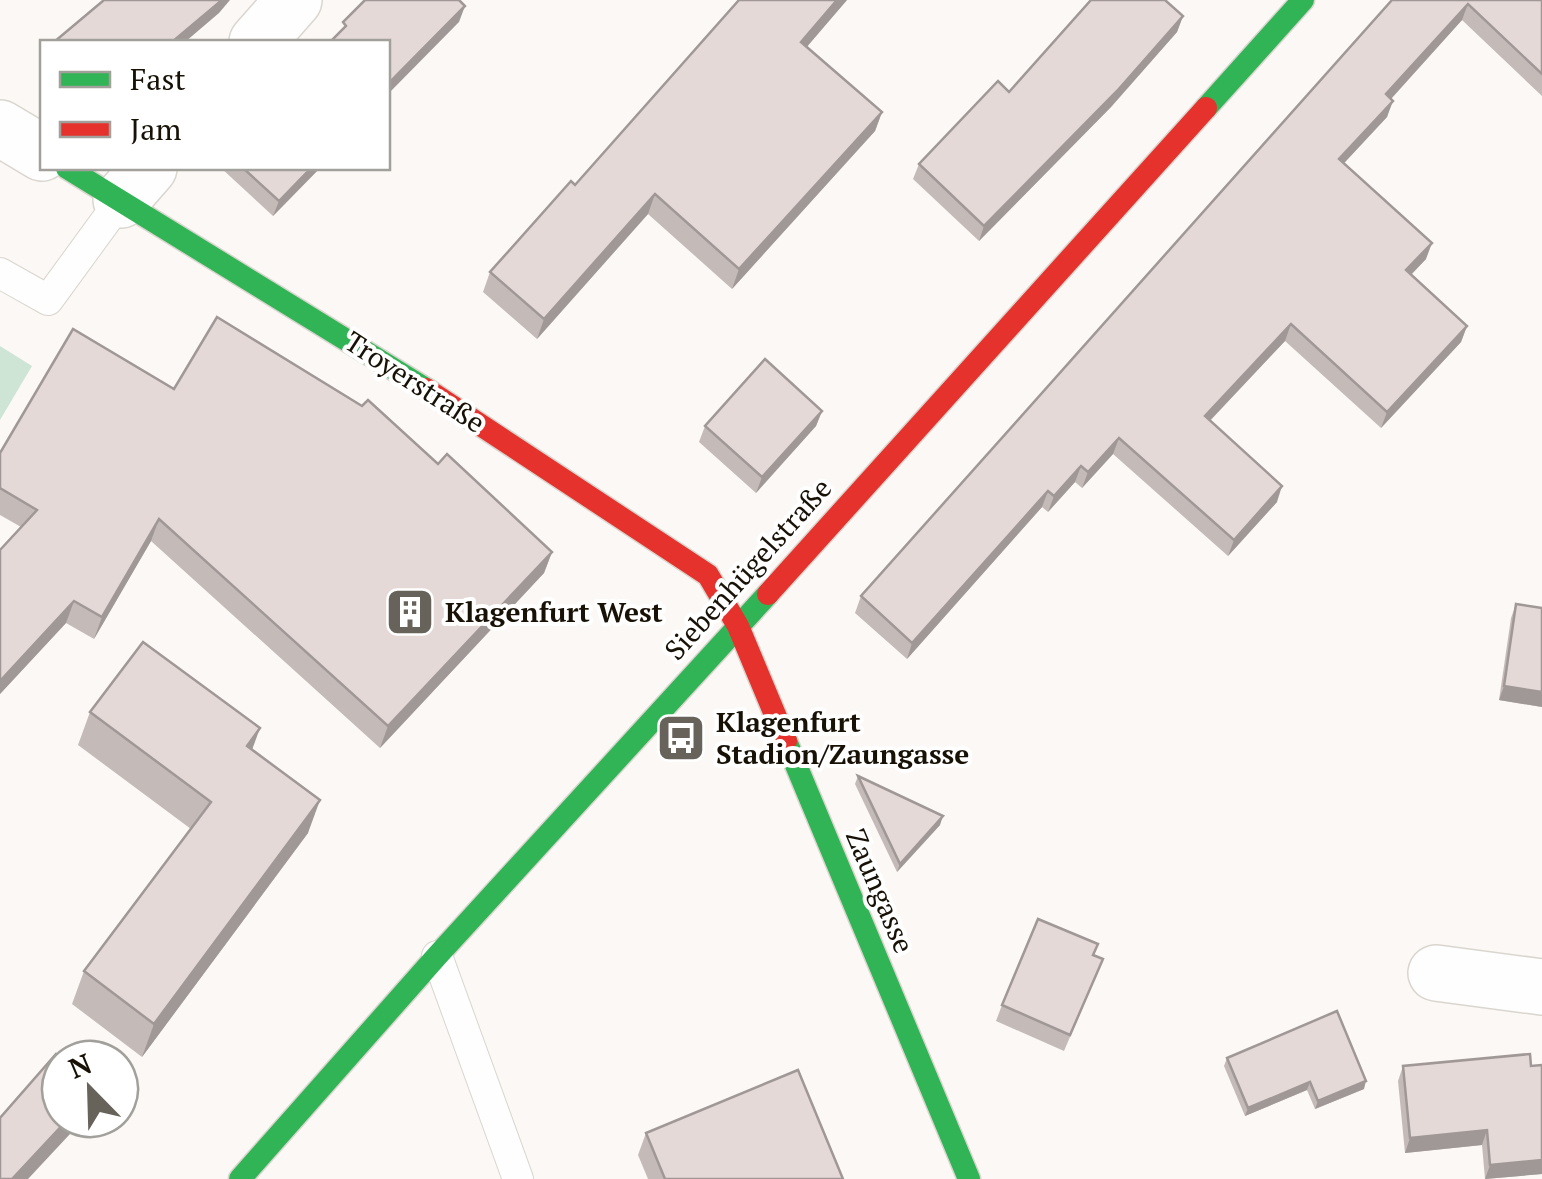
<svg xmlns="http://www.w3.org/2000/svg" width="1542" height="1179" font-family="'PT Serif',serif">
	<rect width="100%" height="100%" fill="#fbf8f5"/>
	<!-- green -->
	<polygon fill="#cee4d4" points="0,346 32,366 0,420"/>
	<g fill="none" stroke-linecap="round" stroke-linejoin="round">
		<!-- lane casing -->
		<g stroke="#dad6cf" stroke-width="32">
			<g id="lane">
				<polyline points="0,273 48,300 121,200"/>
				<polyline points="437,956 518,1179"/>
			</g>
		</g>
		<!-- street casing -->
		<g stroke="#dad6cf" stroke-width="58">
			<g id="street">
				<polyline points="257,42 294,0"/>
				<polyline points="0,128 42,153"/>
				<polyline points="121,200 149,168"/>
				<polyline points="1436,973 1542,987"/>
			</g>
		</g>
		<!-- fast casing -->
		<g stroke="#dad6cf" stroke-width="25">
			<g id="fast">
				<polyline points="1206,108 1303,0"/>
				<polyline points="67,168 426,389"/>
				<polyline points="786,741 969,1179"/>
				<polyline points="240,1179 437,956 768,594"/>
			</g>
		</g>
		<!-- jam casing -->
		<g stroke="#dad6cf" stroke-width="25">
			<g id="jam">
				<polyline points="426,389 708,575 738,626 786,741"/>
				<polyline points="768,594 1206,108"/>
			</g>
		</g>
		<!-- lane -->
		<use href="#lane" stroke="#fefefe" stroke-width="30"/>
		<!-- street -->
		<use href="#street" stroke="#fefefe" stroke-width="55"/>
		<!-- fast -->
		<use href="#fast" stroke="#30b455" stroke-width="22"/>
		<!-- jam -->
		<use href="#jam" stroke="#e5322d" stroke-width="22"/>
	</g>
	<!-- wall -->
	<g fill="#c4bbb9">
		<polygon points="739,0 847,0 806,47 882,112 875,131 732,289 648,214 537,339 483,292 490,272 575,185"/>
		<polygon points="1392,0 1542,0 1542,96 1462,20 1391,99 1387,117 1344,163 1426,259 1411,275 1467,326 1461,342 1381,428 1285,341 1210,421 1277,502 1228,556 1113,454 1082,488 1075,482 1048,512 1042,507 907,659 855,613 861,596"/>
		<polygon points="1183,16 1177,32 1111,107 979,241 913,179 919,164"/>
		<polygon points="221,168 320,168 273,216"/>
		<polygon points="174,389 438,464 552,552 544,573 380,748 151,541 94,639 66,623 0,694 0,550 21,527 0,515 0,453"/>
		<polygon points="822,411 816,426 756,493 699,442 705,426"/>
		<polygon points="1516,604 1542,608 1542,707 1499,700 1511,618"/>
		<polygon points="90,712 252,750 308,833 142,1057 72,1004 84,971 191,829 78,745"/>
		<polygon points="858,776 940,825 897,872 855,784"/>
		<polygon points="1094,955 1097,974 1064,1051 996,1021 1002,1005"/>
		<polygon points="1227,1058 1364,1089 1315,1109 1307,1090 1245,1116 1224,1066"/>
		<polygon points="1542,1065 1542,1174 1485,1179 1482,1145 1405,1153 1398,1081 1403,1066"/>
		<polygon points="646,1133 843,1179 648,1179 638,1155"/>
	</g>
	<!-- shaded-wall -->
	<g fill="#a09896">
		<polygon points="222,0 230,0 219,13 185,42 172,42"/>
		<polygon points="837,0 847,0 794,62 801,42"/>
		<polygon points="1468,4 1462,20 1380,111 1386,94"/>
		<polygon points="465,6 459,22 388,94 388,84"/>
		<polygon points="1183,16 1177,32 1111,107 979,241 984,226"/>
		<polygon points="1393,101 1387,117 1333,175 1339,159"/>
		<polygon points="882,112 875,131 732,289 739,269"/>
		<polygon points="311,168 320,168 273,216 279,201"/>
		<polygon points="655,194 648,214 537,339 544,319"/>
		<polygon points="1432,243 1426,259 1400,286 1406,270"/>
		<polygon points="1291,324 1285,341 1199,432 1205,416"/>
		<polygon points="1467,326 1461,342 1381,428 1387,412"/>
		<polygon points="822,411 816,426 756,493 762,477"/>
		<polygon points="1119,438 1113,454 1082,488 1088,472"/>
		<polygon points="1081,466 1075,482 1048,512 1054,496"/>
		<polygon points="1282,486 1277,502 1228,556 1234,540"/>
		<polygon points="1048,491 1042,507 907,659 912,643"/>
		<polygon points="159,519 151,541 94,639 102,617"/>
		<polygon points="552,552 544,573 380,748 388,726"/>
		<polygon points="74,601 66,623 0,694 0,681"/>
		<polygon points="1504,686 1542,692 1542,707 1499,700"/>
		<polygon points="260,728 248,761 247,746"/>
		<polygon points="320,800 308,833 142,1057 154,1024"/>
		<polygon points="943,816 940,825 897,872 900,864"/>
		<polygon points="1366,1081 1364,1089 1315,1109 1318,1101"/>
		<polygon points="1310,1082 1307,1090 1245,1116 1248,1108"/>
		<polygon points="68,1119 84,1119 28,1179 12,1179"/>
		<polygon points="1487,1130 1482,1145 1405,1153 1410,1138"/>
		<polygon points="1542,1160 1542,1174 1485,1179 1490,1165"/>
	</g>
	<!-- building -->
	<g fill="#e4d9d7" stroke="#a09896" stroke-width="2.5">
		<polygon points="104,0 222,0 172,42 54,42"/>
		<polygon points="365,0 459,0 465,6 388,84 388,42 330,42 346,26 343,22"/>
		<polygon points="739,0 837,0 801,42 882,112 739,269 655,194 544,319 490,272 571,181 575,185"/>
		<polygon points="1091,0 1165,0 1183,16 1117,91 984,226 919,164 998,81 1009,92"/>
		<polygon points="1392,0 1542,0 1542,74 1468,4 1386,94 1393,101 1339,159 1432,243 1406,270 1467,326 1387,412 1291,324 1205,416 1282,486 1234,540 1119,438 1088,472 1081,466 1054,496 1048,491 912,643 861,596"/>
		<polygon points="243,168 311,168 279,201"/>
		<polygon points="217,317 362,406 368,400 438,464 447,454 552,552 388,726 159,519 102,617 74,601 0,681 0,550 37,510 0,488 0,453 73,329 174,389"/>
		<polygon points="765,359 822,411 762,477 705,426"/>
		<polygon points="1516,604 1542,608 1542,692 1504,686"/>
		<polygon points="143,642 260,728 247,746 320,800 154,1024 84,971 211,802 90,712"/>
		<polygon points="858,776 943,816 900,864"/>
		<polygon points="1038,919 1098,944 1093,955 1103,959 1070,1035 1002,1005"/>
		<polygon points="1337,1011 1366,1081 1318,1101 1310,1082 1248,1108 1227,1058"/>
		<polygon points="56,1054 62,1059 60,1059 60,1119 68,1119 12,1179 0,1179 0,1118"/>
		<polygon points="1530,1054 1531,1066 1542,1065 1542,1160 1490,1165 1487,1130 1410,1138 1403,1066"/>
		<polygon points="798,1070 843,1179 665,1179 646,1133"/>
	</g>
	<!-- icons -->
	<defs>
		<g id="building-square" transform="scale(2.5)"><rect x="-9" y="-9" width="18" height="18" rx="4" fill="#67625a" stroke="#fff"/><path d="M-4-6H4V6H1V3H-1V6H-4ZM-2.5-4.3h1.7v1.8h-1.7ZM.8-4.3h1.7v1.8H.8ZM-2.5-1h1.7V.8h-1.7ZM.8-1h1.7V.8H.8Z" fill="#fff"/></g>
		<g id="bus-square" transform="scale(2.5)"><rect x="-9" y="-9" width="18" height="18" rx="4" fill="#67625a" stroke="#fff"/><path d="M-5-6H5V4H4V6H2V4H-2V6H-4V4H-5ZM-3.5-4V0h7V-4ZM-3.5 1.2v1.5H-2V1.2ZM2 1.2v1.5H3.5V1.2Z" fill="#fff"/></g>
	</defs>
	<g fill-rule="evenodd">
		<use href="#building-square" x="410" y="612"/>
		<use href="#bus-square" x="681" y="738"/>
	</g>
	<g text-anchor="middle" stroke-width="8" stroke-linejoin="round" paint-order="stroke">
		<!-- street labels -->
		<g font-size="28" fill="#171106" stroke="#fff">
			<text transform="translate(415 382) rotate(33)" y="10">Troyerstraße</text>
			<text transform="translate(748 569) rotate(-48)" y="10">Siebenhügelstraße</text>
			<text transform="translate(880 891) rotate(67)" y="10">Zaungasse</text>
		</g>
		<!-- poi labels -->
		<g font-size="28" font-weight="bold" fill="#171106" stroke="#fff" text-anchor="start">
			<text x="445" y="622">Klagenfurt West</text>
			<text x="716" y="732">Klagenfurt<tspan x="716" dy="32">Stadion/Zaungasse</tspan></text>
		</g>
	</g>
	<!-- legend -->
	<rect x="40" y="40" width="350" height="130" fill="#ffffff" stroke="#a2a09b" stroke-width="2.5"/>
	<rect x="60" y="72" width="50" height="15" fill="#30b455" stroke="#a2a09b" stroke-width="2.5"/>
	<text x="130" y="90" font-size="30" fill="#171106">Fast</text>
	<rect x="60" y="122" width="50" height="15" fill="#e5322d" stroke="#a2a09b" stroke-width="2.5"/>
	<text x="130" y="140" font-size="30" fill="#171106">Jam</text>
	<!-- north arrow -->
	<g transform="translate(90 1089) rotate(337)"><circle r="48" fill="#ffffff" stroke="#a2a09b" stroke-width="2.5"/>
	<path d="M0-8L18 38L0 25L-18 38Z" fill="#67625a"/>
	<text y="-15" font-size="28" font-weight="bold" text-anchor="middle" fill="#171106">N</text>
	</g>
</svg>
